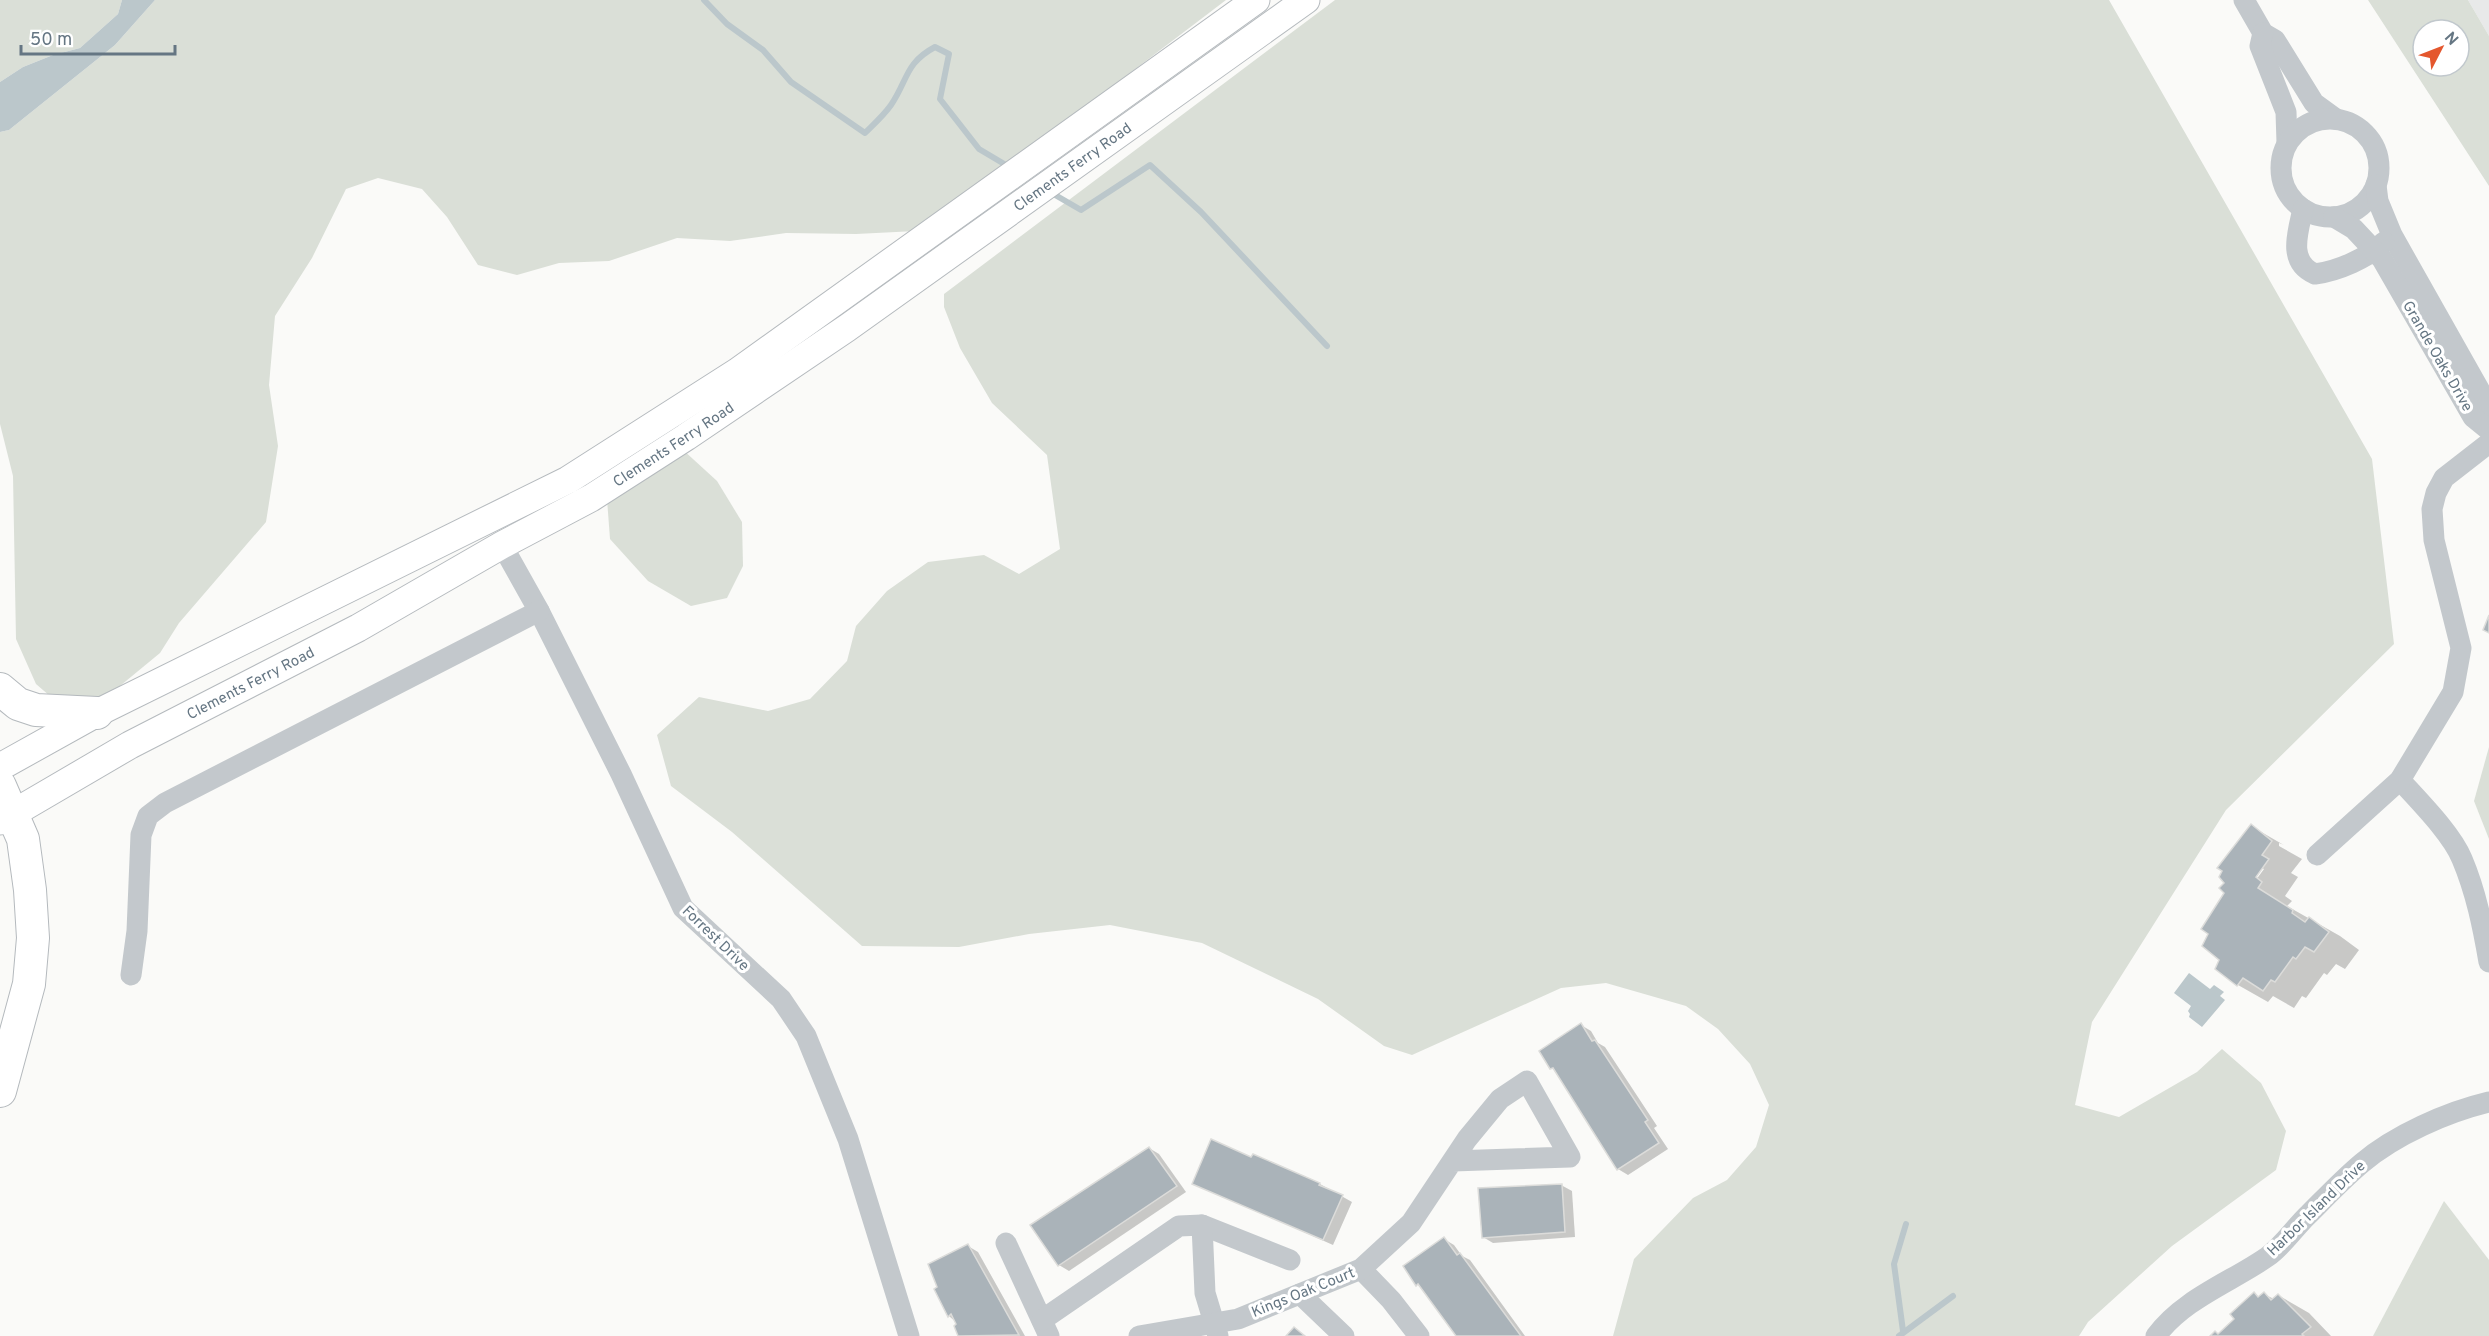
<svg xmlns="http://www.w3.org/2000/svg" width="2489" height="1336" font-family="Overpass,sans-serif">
	<rect width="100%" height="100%" fill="#fafaf8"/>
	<!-- built -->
	<polygon fill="#e8e9e9" points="2468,0 2489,0 2489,36"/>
	<!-- green -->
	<g fill="#dadfd7" fill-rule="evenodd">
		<polygon points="0,0 122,0 118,14 80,48 53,55 23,67 0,82"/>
		<polygon points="155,0 1226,0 938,219 916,231 856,234 786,233 730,241 677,238 609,261 559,263 517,275 478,265 447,217 422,189 378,178 346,189 312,258 275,316 269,385 278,446 266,522 179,623 160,653 92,709 72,715 36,684 16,639 13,476 0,424 0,132 9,130 115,45"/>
		<polygon points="1335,0 2109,0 2372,459 2394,644 2226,810 2092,1022 2075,1105 2119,1117 2197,1072 2222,1049 2261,1083 2286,1131 2276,1170 2172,1246 2088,1322 2079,1336 1613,1336 1634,1259 1693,1198 1727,1180 1756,1147 1769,1105 1750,1064 1718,1029 1686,1006 1606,983 1561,988 1412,1055 1384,1046 1318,999 1202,943 1110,925 1029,934 959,947 862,946 732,832 671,786 657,735 699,697 768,711 810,699 847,661 856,626 887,591 928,562 984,555 1019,574 1060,549 1047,455 992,403 960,348 944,307 944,294"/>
		<path d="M2368 0H2468L2489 36V186ZM2423 30H2459V66H2423Z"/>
		<polygon points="682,449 717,481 742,522 743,566 727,598 691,606 648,581 610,539 607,499"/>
		<polygon points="2489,747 2489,839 2474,801"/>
		<polygon points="2444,1201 2489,1260 2489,1336 2373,1336"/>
	</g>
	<!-- water -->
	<g fill="#bbc7cb">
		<polygon points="122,0 155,0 115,45 9,130 0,132 0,82 23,67 53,55 80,48 118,14"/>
		<polygon points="2189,973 2210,989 2214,985 2224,992 2220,996 2225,1000 2202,1027 2189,1017 2190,1014 2188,1011 2191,1006 2174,993"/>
	</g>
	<!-- shadow -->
	<g fill="#0003" fill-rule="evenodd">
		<path d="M2251 826 2282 844 2284 845 2279 843V846L2302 859 2291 873 2298 877 2285 896 2292 901 2287 906 2340 936 2359 950 2345 969 2336 964 2327 975 2324 973 2306 998 2302 996 2294 1008 2273 996 2268 1002 2238 985 2217 968 2221 960 2227 882ZM2262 868 2264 869 2253 884 2257 873Z"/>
		<polygon points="1581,1025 1591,1031 1598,1043 1605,1047 1657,1126 1654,1128 1668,1149 1628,1175 1618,1169 1556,1071 1551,1068"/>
		<polygon points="1149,1148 1159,1154 1186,1192 1069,1271 1059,1265"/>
		<polygon points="1253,1156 1320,1184 1352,1202 1333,1245 1194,1183 1252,1159"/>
		<polygon points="1561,1185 1572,1191 1575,1237 1493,1243 1483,1237"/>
		<polygon points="1444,1239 1454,1245 1462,1256 1470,1260 1525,1336 1458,1336 1423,1288 1417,1284"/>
		<polygon points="968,1246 978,1252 1025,1336 960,1336 956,1326 958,1324 949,1316 936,1289"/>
		<polygon points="2254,1294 2260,1297 2264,1294 2274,1299 2278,1295 2309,1313 2331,1336 2212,1336 2219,1335 2237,1319"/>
	</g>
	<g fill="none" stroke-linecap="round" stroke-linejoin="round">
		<!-- stream -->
		<g stroke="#bbc7cb" stroke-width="6">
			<path d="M704 0 727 24 763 50 791 82 865 133C874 124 884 115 891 105 908 80 905 63 935 47L949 54 940 99 979 149 1011 168"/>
			<polyline points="1050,192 1081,210 1150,165 1201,212 1327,346"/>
			<polyline points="1903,1331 1894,1264 1906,1224"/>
			<polyline points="1899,1336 1953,1296"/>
		</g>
	</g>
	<!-- building -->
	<g fill="#aab3b9" stroke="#dcdcda" stroke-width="1.5">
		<polygon points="2489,615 2489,633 2483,630"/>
		<polygon points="2251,824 2272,841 2262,855 2269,859 2256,877 2262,882 2258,888 2293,910 2292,913 2305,922 2309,917 2329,932 2314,952 2305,947 2296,959 2293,957 2275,982 2271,980 2263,991 2243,978 2237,986 2215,969 2219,960 2202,946 2208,934 2201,929 2224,893 2219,888 2224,883 2219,877 2222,871 2217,868"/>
		<polygon points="1581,1023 1592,1041 1595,1040 1648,1120 1645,1122 1659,1143 1617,1170 1553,1068 1550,1069 1539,1051"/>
		<polygon points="1211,1139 1251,1157 1253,1154 1320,1183 1319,1185 1343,1195 1323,1240 1192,1184"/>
		<polygon points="1149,1147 1177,1186 1058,1266 1030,1225"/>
		<polygon points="1562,1184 1565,1232 1482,1238 1478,1188"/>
		<polygon points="1444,1237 1457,1255 1460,1253 1521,1336 1456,1336 1418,1284 1416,1286 1403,1266"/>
		<polygon points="968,1244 1019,1335 958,1336 954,1326 956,1324 951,1314 948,1317 934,1289 937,1287 928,1264"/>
		<polygon points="2254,1292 2258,1297 2264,1292 2271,1300 2278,1294 2311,1327 2302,1334 2304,1336 2210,1336 2215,1331 2218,1334 2234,1319 2230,1314"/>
		<polygon points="1294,1327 1305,1336 1286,1336"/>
	</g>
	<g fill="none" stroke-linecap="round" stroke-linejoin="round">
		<!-- major casing -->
		<g stroke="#b5babe" stroke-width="29">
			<g id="major">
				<polyline points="0,767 97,713 568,480 737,372 1256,0"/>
				<path id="s1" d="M0 821 130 745 358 628 502 545 591 498 686 437 847 328 1306 0"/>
			</g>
		</g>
		<!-- highway casing -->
		<g stroke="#b4b9bd" stroke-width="34">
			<g id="highway">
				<polyline points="0,689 18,704 36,710 97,713"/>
				<polyline points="0,786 23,839 30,890 33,938 29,984 0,1091"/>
			</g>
		</g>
		<!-- minor -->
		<g stroke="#c3c8cc" stroke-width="21">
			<polyline points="2244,0 2263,33 2275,40 2314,103 2336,119"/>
			<polyline points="2263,33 2260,46 2286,112 2287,143"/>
			<circle cx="2330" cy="168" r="49"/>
			<polyline points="2376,185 2378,201 2392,235 2489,407 2487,427"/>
			<path d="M2303 209C2298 232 2287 262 2315 274 2338 271 2368 258 2384 242"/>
			<polyline points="2334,217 2354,229 2382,259 2473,417 2489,430"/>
			<polyline points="502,545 539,611 621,774 683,908 781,999 806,1036 848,1139 909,1336"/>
			<path d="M2400 780C2419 801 2452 834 2462 859 2476 892 2483 927 2489 962"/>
			<polyline points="2317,855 2400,780 2453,692 2461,648 2434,540 2432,509 2436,493 2444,478 2489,443"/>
			<polyline points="131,975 137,931 141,835 148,816 165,803 539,611"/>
			<polyline points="1202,1225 1290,1260"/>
			<polyline points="1006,1243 1049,1336"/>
			<polyline points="1361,1269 1391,1300 1419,1336"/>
			<polyline points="1300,1294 1344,1336"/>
			<polyline points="1042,1320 1179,1226 1202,1225 1205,1293 1218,1336"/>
			<polyline points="1139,1336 1238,1319 1361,1269 1411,1223 1467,1139 1500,1099 1527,1081 1570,1157 1453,1161"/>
			<path d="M2156 1336C2183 1299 2231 1282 2267 1257 2283 1246 2295 1227 2309 1214 2326 1197 2343 1179 2362 1163 2395 1135 2447 1112 2489 1102"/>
		</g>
		<!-- major -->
		<use href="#major" stroke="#fff" stroke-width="27"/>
		<!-- highway -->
		<use href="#highway" stroke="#fff" stroke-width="32"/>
	</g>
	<g text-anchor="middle" stroke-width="6" stroke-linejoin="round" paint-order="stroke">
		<!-- street labels -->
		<g font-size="15" fill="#657683" stroke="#fff">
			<text dy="5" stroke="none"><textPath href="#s1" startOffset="1258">Clements Ferry Road</textPath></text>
			<text transform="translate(2438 356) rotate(60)" y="5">Grande Oaks Drive</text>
			<text dy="5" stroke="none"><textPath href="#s1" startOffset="772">Clements Ferry Road</textPath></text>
			<text dy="5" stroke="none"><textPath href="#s1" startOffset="286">Clements Ferry Road</textPath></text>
			<text transform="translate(716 938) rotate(44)" y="5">Forrest Drive</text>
			<text transform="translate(2316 1208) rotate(-44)" y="5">Harbor Island Drive</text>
			<text transform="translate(1303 1292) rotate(-22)" y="5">Kings Oak Court</text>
		</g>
	</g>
	<!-- north arrow -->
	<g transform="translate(2441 48) rotate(48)"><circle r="28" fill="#ffffff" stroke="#c1c8cd" stroke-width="1.5"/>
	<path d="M0-4.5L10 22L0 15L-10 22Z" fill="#e4572e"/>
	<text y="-9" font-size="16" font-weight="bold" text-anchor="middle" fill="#657683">N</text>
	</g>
	<!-- scale -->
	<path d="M21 45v9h154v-9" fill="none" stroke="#657683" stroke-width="3"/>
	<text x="30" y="45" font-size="18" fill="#657683" stroke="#ffffff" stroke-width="4.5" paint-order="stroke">50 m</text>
</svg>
